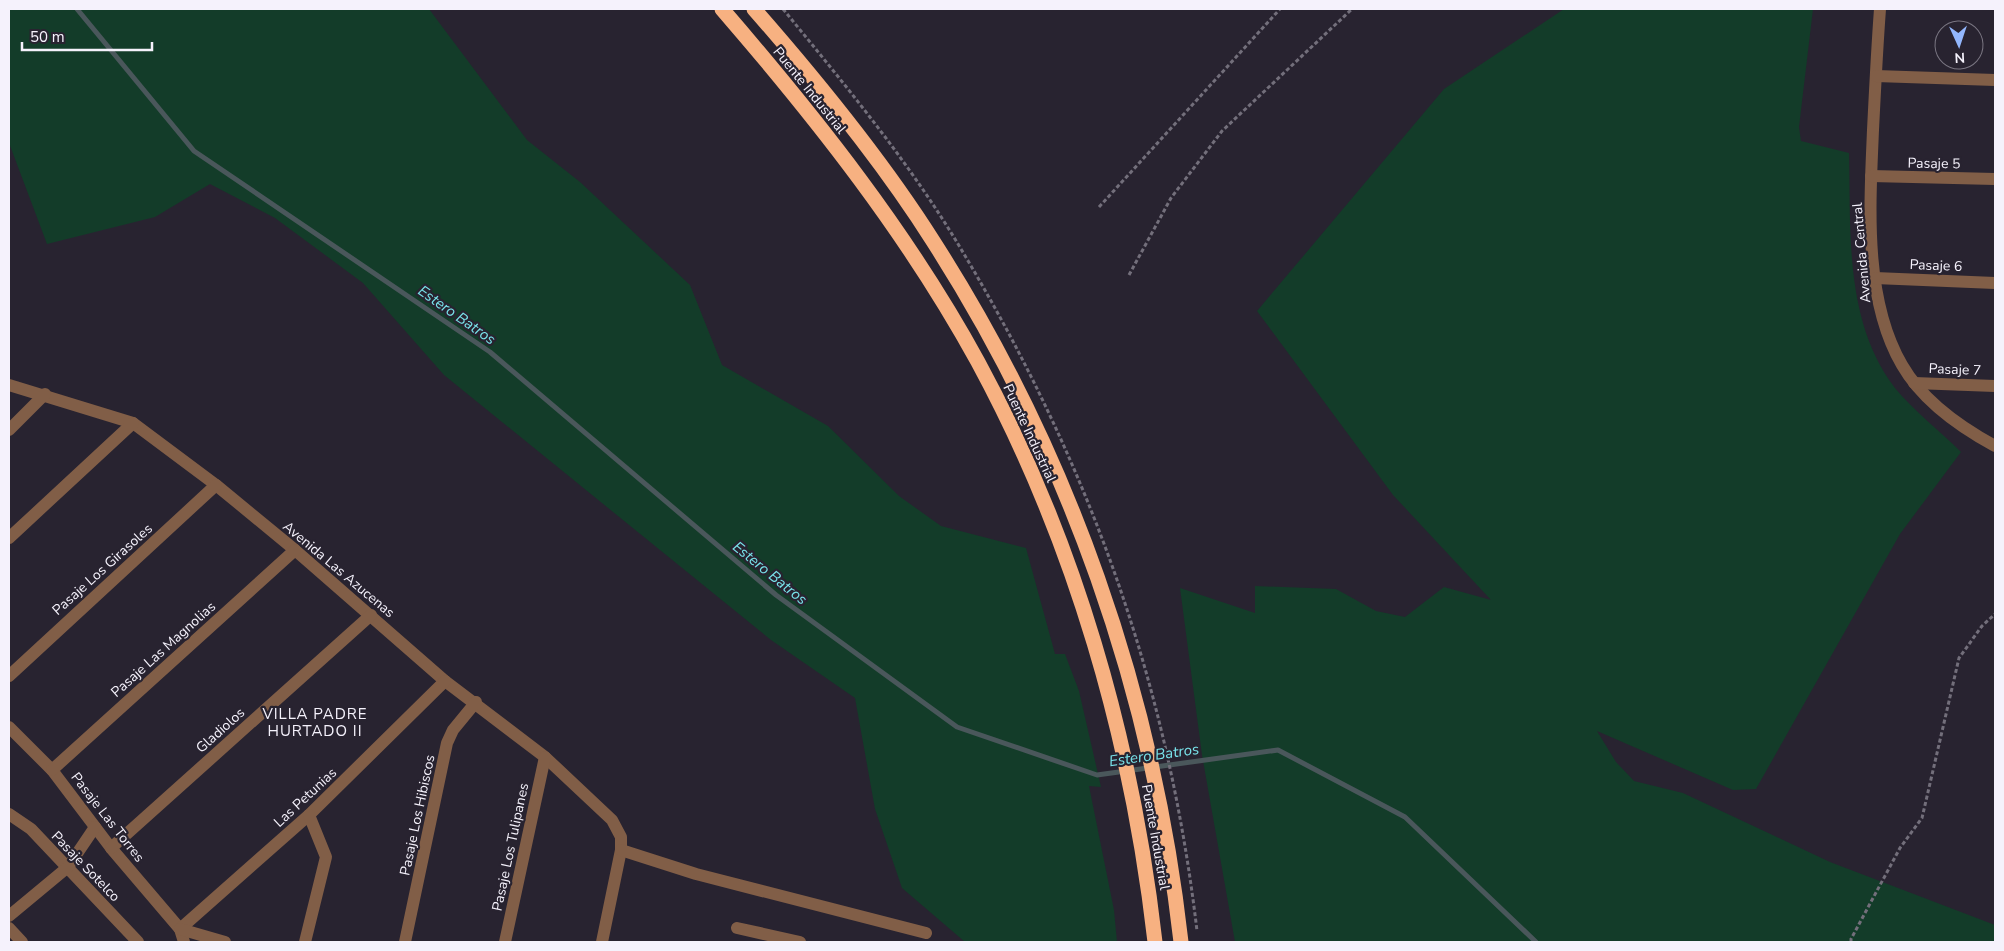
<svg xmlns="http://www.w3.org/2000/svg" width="2004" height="951" font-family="'Nunito Sans',sans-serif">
	<rect width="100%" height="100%" fill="#282330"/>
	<!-- green -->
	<g fill="#133c29">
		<polygon points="9,9 429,9 527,140 580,182 690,285 722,365 828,426 899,496 941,526 1026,548 1055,654 1065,654 1079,691 1101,787 1089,786 1114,910 1117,942 965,942 902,888 875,809 855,698 771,640 444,375 363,283 275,218 210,184 155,217 47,244 9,143"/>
		<path d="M1564 9H1813L1799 127 1801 141 1849 153C1851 232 1844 321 1895 388 1912 409 1941 432 1961 452L1900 534 1756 789 1733 790 1597 731 1616 762 1634 781 1683 793 1830 862 1995 925V942H1235L1202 755 1180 588 1255 613V586L1336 589 1376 611 1405 617 1444 587 1491 600 1393 495 1257 311 1444 89Z"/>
	</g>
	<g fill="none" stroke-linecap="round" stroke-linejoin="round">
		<!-- stream -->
		<polyline stroke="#4a575b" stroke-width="5" points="77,9 194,151 490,352 776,595 957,727 1097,775 1278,750 1405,817 1536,942"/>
		<!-- path -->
		<g stroke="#736f7b" stroke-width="3" stroke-dasharray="4 2.5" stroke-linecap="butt">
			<path d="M783 9C846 86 910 163 961 249 1089 463 1168 683 1197 931"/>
			<polyline points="1099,207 1280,9"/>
			<polyline points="1129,275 1171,198 1222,131 1352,9"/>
			<polyline points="1851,942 1851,939 1900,848 1922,818 1959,658 1982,626 1995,614"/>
		</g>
		<!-- street -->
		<g stroke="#815e47" stroke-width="12">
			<path d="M1880 9C1877 49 1875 90 1873 130 1870 204 1863 298 1902 365 1922 400 1960 427 1995 446"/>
			<polyline points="1876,76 1995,80"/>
			<polyline points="1871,176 1995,179"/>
			<polyline points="1875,278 1995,283"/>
			<polyline points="1914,383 1995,386"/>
			<polyline points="9,385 133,423 216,485 295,550 445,681 545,757 612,820 621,837 621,850 602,942"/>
			<polyline points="9,430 45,394"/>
			<polyline points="9,538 133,423"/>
			<polyline points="9,676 216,485"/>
			<polyline points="9,727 52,770 111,848 180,929 184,942"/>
			<polyline points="52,770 295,550"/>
			<polyline points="9,814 31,829 138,942"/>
			<polyline points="111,848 371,615"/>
			<polyline points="621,850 696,874 926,933"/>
			<polyline points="9,916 68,867 95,827"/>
			<polyline points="9,928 22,942"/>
			<polyline points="737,928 800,942"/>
			<polyline points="180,929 309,815 445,681"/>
			<polyline points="180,929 225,942"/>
			<polyline points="305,942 326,857 309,815"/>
			<polyline points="405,942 447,743 453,730 476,702"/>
			<polyline points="505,942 545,757"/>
		</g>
		<!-- highway -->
		<g stroke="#f7b181" stroke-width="15">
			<path d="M722 9C817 119 908 234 978 362 1075 541 1132 740 1155 942"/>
			<path d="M754 9C818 82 881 159 933 241 1069 453 1153 693 1181 942"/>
		</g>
	</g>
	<g text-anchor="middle" stroke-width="4.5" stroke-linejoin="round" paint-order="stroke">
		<!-- street labels -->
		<g font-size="14" fill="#f5f2fc" stroke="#282330">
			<text transform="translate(810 90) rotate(51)" y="5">Puente Industrial</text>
			<text transform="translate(1934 163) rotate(1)" y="5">Pasaje 5</text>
			<text transform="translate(1861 253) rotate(-95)" y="5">Avenida Central</text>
			<text transform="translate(1936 265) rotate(2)" y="5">Pasaje 6</text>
			<text transform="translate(1955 369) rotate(2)" y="5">Pasaje 7</text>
			<text transform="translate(1030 433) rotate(65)" y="5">Puente Industrial</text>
			<text transform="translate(102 569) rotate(-42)" y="5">Pasaje Los Girasoles</text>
			<text transform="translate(339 569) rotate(40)" y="5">Avenida Las Azucenas</text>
			<text transform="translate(163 649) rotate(-42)" y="5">Pasaje Las Magnolias</text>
			<text transform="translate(220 730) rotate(-42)" y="5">Gladiolos</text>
			<text transform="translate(305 797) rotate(-43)" y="5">Las Petunias</text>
			<text transform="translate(417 815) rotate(-78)" y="5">Pasaje Los Hibiscos</text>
			<text transform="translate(108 817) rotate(52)" y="5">Pasaje Las Torres</text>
			<text transform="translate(1156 837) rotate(80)" y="5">Puente Industrial</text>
			<text transform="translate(510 847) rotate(-78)" y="5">Pasaje Los Tulipanes</text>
			<text transform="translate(86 866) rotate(46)" y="5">Pasaje Sotelco</text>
		</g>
		<!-- water labels -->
		<g font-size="15" font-style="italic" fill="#79e4eb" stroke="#282330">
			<text transform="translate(457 315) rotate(35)" y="5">Estero Batros</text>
			<text transform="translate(770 573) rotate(39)" y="5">Estero Batros</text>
			<text transform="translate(1154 755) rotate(-8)" y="5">Estero Batros</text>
		</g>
		<!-- neighbourhood labels -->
		<g font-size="15" letter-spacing="1" fill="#f5f2fc" stroke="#282330">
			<text x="315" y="719">VILLA PADRE<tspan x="315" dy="17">HURTADO II</tspan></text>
		</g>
	</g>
	<!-- border -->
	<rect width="2004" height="951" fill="none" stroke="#f5f2fc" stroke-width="20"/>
	<!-- north arrow -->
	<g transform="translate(1959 45) rotate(177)"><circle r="24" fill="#282330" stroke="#7a7682"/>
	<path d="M0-4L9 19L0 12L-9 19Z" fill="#93b7fd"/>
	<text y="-8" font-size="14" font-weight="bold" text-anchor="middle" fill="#f5f2fc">N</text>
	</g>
	<!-- scale -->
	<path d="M22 42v8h130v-8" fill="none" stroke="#f5f2fc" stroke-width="2.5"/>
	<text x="30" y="42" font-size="15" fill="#f5f2fc" stroke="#282330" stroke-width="4" paint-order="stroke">50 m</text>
</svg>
